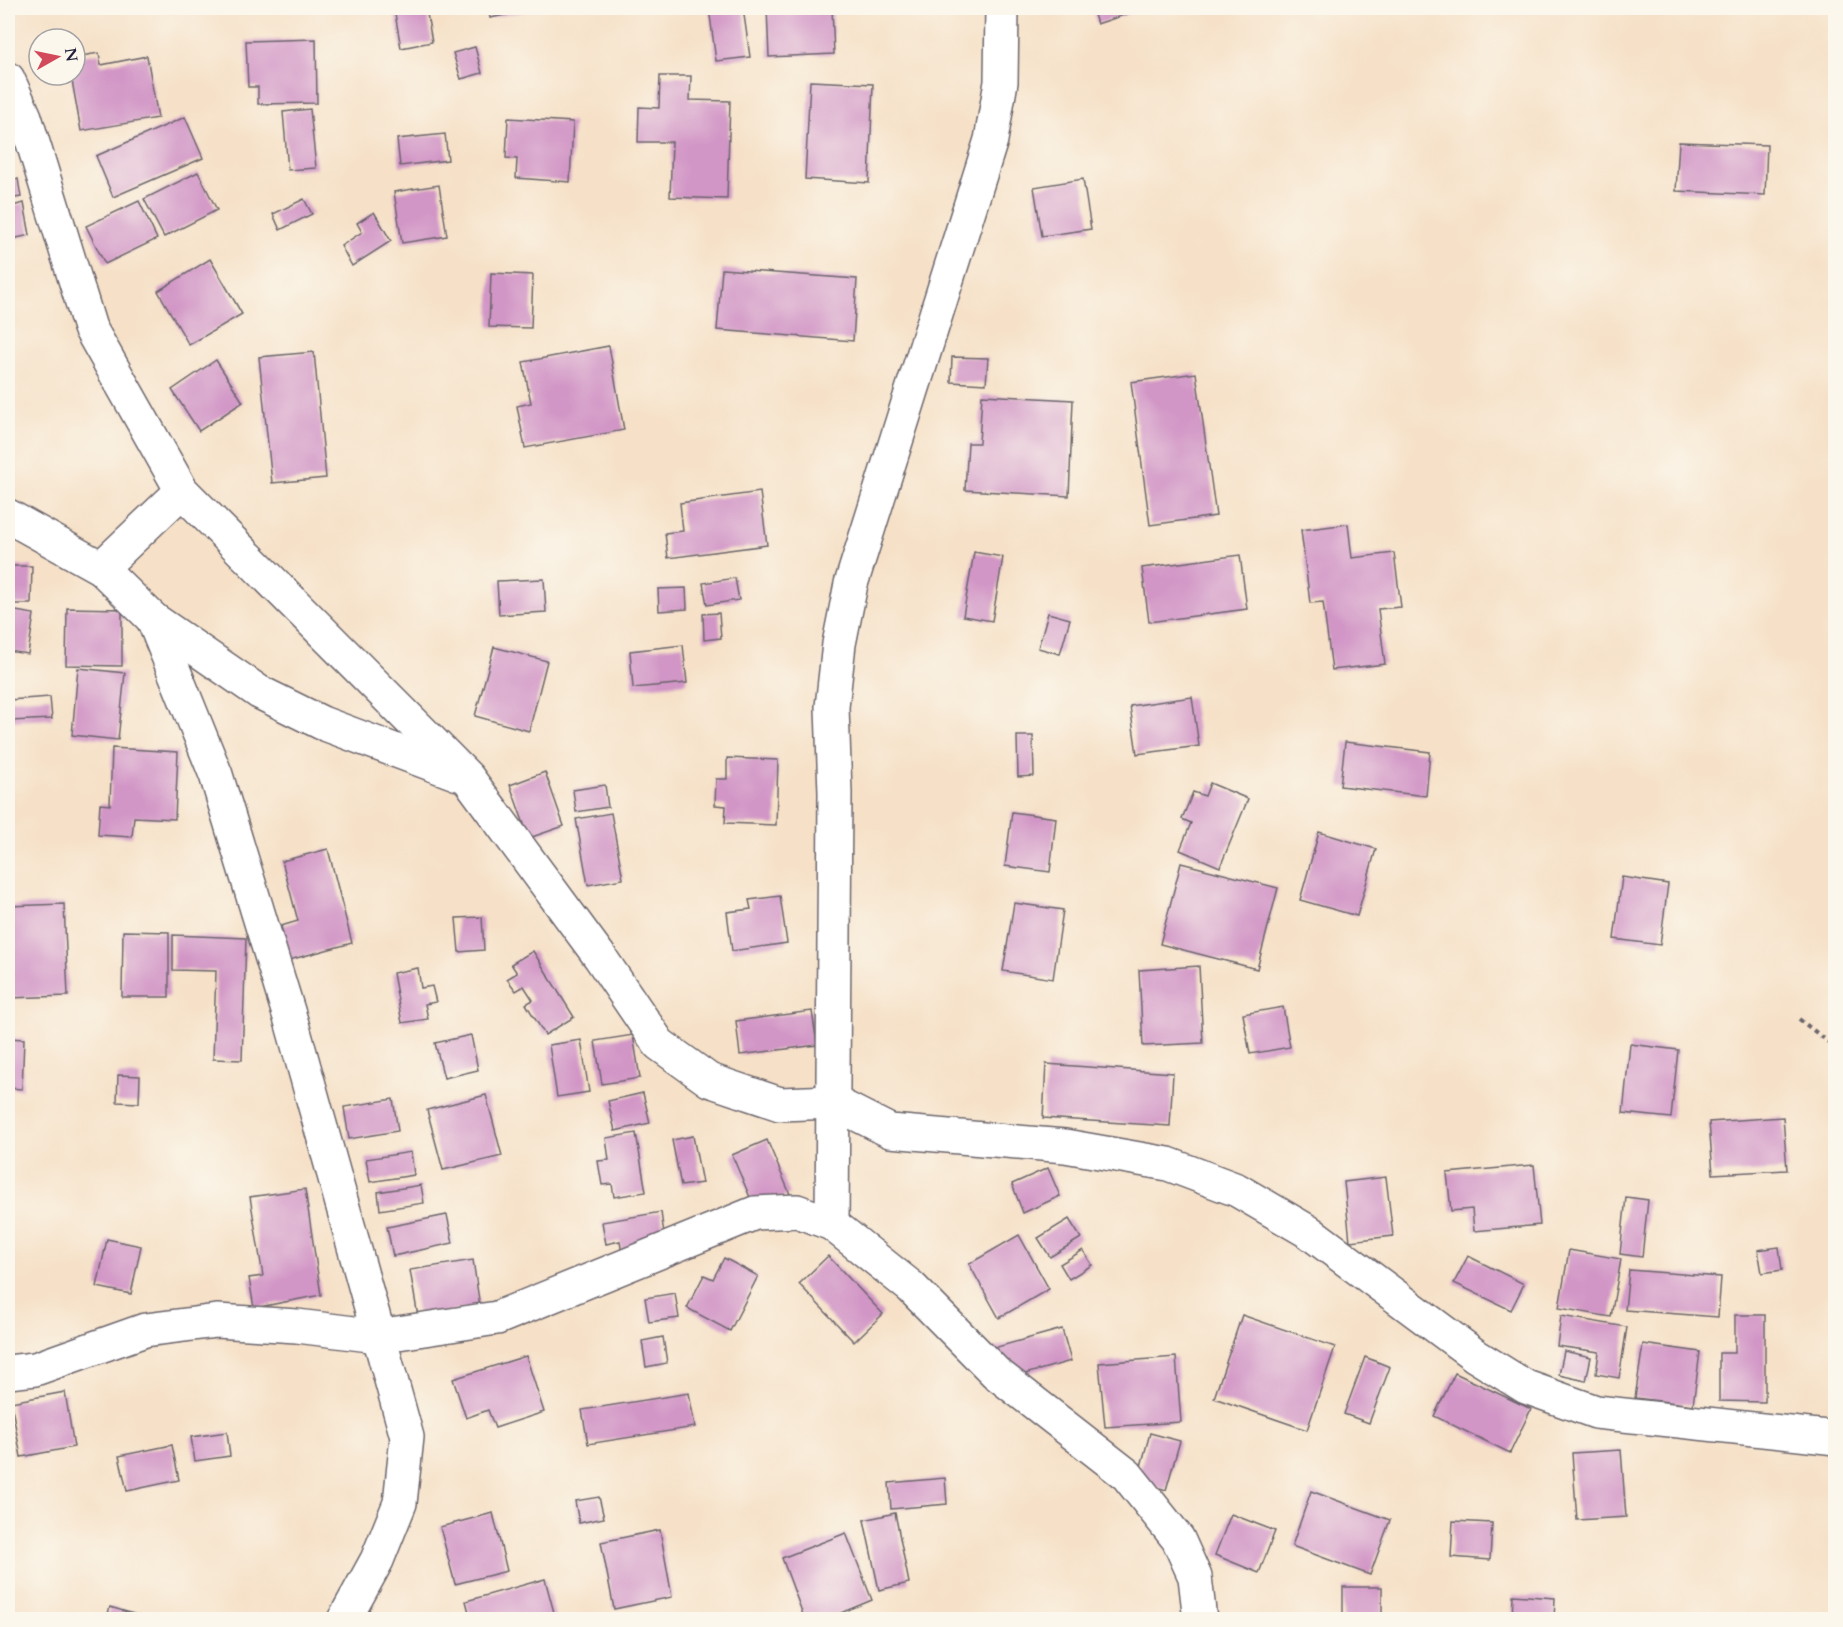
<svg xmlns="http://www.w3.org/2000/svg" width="1843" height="1627" font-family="Cardo,serif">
	<rect width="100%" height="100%" fill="#fbf7ec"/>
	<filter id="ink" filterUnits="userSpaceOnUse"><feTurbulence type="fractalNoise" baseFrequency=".0167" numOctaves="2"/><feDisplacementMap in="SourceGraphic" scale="12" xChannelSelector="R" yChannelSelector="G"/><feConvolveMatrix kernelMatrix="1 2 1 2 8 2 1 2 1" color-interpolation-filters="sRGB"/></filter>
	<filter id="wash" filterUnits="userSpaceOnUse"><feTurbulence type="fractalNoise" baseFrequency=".008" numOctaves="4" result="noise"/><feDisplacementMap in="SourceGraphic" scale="24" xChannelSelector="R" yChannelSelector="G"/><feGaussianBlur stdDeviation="1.35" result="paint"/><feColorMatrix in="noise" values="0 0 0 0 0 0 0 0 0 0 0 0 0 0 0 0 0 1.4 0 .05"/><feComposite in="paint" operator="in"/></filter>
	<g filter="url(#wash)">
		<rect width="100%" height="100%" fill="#f6e1c8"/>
		<g id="blocks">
			<!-- building -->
			<g fill="#d195c6">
				<polygon points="394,8 426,8 432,42 401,48"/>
				<polygon points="488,8 535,8 535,9 490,18"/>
				<polygon points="709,8 743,8 750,57 716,61"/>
				<polygon points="767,8 832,8 834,54 769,57"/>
				<polygon points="1092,8 1145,8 1097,24"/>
				<polygon points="316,39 317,103 258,104 258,87 248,87 246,41"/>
				<polygon points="475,47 482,73 461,79 453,53"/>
				<polygon points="99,53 101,65 147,56 158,118 81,131 71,75 75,75 75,57"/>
				<polygon points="660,76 691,76 690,100 730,101 727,199 670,197 672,142 638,142 639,107 659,108"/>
				<polygon points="810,81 873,84 869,183 805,179"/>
				<polygon points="310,109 316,168 288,170 283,112"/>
				<polygon points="185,117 203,158 113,197 96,156"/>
				<polygon points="508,118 573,122 570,182 516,178 517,159 506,158"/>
				<polygon points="445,134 448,160 400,166 397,139"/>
				<polygon points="1679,142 1767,145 1765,195 1676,191"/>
				<polygon points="198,172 217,210 164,237 144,199"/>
				<polygon points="18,179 21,197 8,199 8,181"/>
				<polygon points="1083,179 1091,229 1042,236 1034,187"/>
				<polygon points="439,185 447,236 402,243 394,192"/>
				<polygon points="304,199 312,214 280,230 273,214"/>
				<polygon points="139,201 157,239 105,264 86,226"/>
				<polygon points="24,203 30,235 8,240 8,207"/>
				<polygon points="374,212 391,241 352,266 341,246 362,232 357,223"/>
				<polygon points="210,259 242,314 189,345 158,291"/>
				<polygon points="722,269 857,279 853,341 717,330"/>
				<polygon points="491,273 533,275 531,328 489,327"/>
				<polygon points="609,346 624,430 525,448 517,406 531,403 523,362"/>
				<polygon points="314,352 326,478 272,483 259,357"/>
				<polygon points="952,357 988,358 986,384 951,382"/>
				<polygon points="216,360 243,402 199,431 172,390"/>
				<polygon points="1196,373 1216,516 1150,525 1131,382"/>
				<polygon points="982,395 1073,400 1069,496 965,490 968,443 979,443"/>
				<polygon points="760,492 767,545 668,558 665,533 683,531 680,503"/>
				<polygon points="1348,524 1352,558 1394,553 1401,607 1378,609 1385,664 1332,670 1323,602 1310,603 1301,530"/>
				<polygon points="974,552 1003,557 992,621 963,616"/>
				<polygon points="1240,555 1247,609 1149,622 1142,568"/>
				<polygon points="8,566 32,566 31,604 8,604"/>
				<polygon points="735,578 739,600 707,605 703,583"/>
				<polygon points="544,579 546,612 499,615 497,581"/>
				<polygon points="686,588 687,609 659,611 658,589"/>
				<polygon points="67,608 122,609 122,666 66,665"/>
				<polygon points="10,610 34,614 28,654 8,651"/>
				<polygon points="719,613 721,638 704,640 703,614"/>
				<polygon points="1048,613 1070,619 1060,654 1038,648"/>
				<polygon points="683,645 687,683 633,688 630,651"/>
				<polygon points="494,647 547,661 529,731 475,716"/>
				<polygon points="78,668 125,673 118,740 72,735"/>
				<polygon points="50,697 52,719 10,721 9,700"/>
				<polygon points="1192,697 1199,746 1137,754 1130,706"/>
				<polygon points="1017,736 1033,736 1034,776 1018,777"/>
				<polygon points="1345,742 1430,752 1426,796 1340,786"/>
				<polygon points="112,748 178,752 175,819 134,817 132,837 98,835 100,804 110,805"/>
				<polygon points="727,758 778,760 776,825 725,823 726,806 715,805 716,779 727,779"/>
				<polygon points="545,772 564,826 529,838 510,785"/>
				<polygon points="1210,783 1248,799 1220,867 1180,850 1191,823 1182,819 1193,792 1205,796"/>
				<polygon points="605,785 608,807 576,812 573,790"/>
				<polygon points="1012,812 1056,818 1050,872 1005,866"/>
				<polygon points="611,813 623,879 588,885 576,819"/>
				<polygon points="1319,832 1376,849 1357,916 1300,900"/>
				<polygon points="328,849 352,943 289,960 281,926 298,921 282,861"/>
				<polygon points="1181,863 1278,888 1257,969 1160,944"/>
				<polygon points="1622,877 1668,884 1660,945 1614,939"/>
				<polygon points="780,896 787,943 732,951 727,912 751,909 749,900"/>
				<polygon points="1014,903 1063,910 1053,979 1003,971"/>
				<polygon points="64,904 68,996 8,998 8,906"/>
				<polygon points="482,917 484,950 459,952 456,918"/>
				<polygon points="123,931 169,932 169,997 122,997"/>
				<polygon points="173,935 246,938 242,1060 213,1059 216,971 173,970"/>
				<polygon points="533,951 574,1017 545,1035 526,1004 533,1000 524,986 516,991 507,979 517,973 511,964"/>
				<polygon points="1199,966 1203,1043 1143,1046 1139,970"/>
				<polygon points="418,968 421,988 432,986 436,1002 425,1004 428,1019 402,1023 393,973"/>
				<polygon points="1283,1007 1290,1047 1250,1054 1243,1014"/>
				<polygon points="812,1011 817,1045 740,1055 736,1021"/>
				<polygon points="471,1035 478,1070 444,1078 435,1043"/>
				<polygon points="633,1035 640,1078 602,1084 595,1041"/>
				<polygon points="8,1038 24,1039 22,1089 8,1088"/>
				<polygon points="581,1040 589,1092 557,1097 549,1045"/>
				<polygon points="1630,1044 1678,1050 1671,1118 1623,1113"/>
				<polygon points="1046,1064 1173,1073 1170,1126 1043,1118"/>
				<polygon points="118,1075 140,1076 139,1103 117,1102"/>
				<polygon points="643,1093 650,1123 615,1131 608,1101"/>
				<polygon points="486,1095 502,1156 443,1170 427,1110"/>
				<polygon points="393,1099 398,1131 349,1139 344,1107"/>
				<polygon points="1783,1117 1787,1170 1713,1174 1709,1122"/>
				<polygon points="636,1133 646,1192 614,1197 612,1184 602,1185 598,1161 609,1160 606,1138"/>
				<polygon points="693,1136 702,1183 681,1186 672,1140"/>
				<polygon points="767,1140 790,1194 755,1209 732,1155"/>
				<polygon points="411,1152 414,1175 370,1182 366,1159"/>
				<polygon points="1534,1165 1540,1225 1474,1231 1472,1209 1451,1211 1447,1173"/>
				<polygon points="1048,1168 1060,1196 1023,1213 1012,1184"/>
				<polygon points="1386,1177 1393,1236 1350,1241 1344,1182"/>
				<polygon points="421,1185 424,1203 380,1210 378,1192"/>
				<polygon points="305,1189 321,1295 254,1308 249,1278 263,1276 250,1197"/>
				<polygon points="1626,1197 1648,1200 1642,1257 1620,1254"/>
				<polygon points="661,1212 664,1234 622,1255 620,1241 606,1244 602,1222"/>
				<polygon points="447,1215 453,1243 393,1256 387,1227"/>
				<polygon points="1069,1219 1081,1238 1050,1257 1038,1238"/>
				<polygon points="1019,1235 1049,1289 999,1318 969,1264"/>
				<polygon points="107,1239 141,1246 131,1294 97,1287"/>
				<polygon points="1779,1247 1782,1270 1762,1273 1758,1250"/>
				<polygon points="1083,1250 1092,1265 1069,1279 1060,1264"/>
				<polygon points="1569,1250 1621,1259 1611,1317 1559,1308"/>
				<polygon points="828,1256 883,1314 854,1342 799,1284"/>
				<polygon points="1468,1256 1524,1284 1511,1310 1454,1283"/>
				<polygon points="724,1258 758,1276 730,1331 687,1308 704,1275 713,1279"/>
				<polygon points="473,1260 480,1307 418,1317 410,1270"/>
				<polygon points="1629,1270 1721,1277 1718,1317 1625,1310"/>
				<polygon points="675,1293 679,1318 649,1322 645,1298"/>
				<polygon points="1242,1315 1335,1347 1307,1430 1214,1398"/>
				<polygon points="1735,1315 1765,1315 1765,1402 1719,1401 1719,1353 1735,1353"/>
				<polygon points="1561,1316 1627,1327 1619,1378 1596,1374 1599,1352 1557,1346"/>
				<polygon points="1062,1329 1071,1361 1018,1376 990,1349"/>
				<polygon points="663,1337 667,1363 646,1367 642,1341"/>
				<polygon points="1643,1344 1700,1352 1693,1405 1635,1398"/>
				<polygon points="1564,1351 1591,1357 1586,1381 1559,1375"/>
				<polygon points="526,1356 544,1412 495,1428 488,1410 466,1418 453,1379"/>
				<polygon points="1176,1357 1181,1422 1105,1427 1099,1363"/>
				<polygon points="1365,1357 1390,1367 1369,1423 1344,1414"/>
				<polygon points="1455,1373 1531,1409 1510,1453 1434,1416"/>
				<polygon points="65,1392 74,1447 21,1457 11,1402"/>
				<polygon points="689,1393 695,1427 588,1444 582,1410"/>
				<polygon points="227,1432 230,1456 195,1461 191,1437"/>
				<polygon points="1150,1433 1180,1441 1166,1490 1137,1481"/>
				<polygon points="172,1445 179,1480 127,1491 119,1456"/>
				<polygon points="1621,1450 1626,1517 1577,1520 1572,1453"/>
				<polygon points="945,1478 947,1504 891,1509 889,1483"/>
				<polygon points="1311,1491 1390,1520 1370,1575 1292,1546"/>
				<polygon points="599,1497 604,1518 579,1523 575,1501"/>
				<polygon points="493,1513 507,1571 455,1584 440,1527"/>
				<polygon points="895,1513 909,1583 879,1590 864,1520"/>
				<polygon points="1231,1514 1275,1531 1259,1573 1215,1555"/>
				<polygon points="1453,1521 1492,1523 1490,1560 1451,1557"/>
				<polygon points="660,1530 672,1597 614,1609 601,1542"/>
				<polygon points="846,1533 872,1600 824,1620 805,1620 782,1558"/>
				<polygon points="545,1579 556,1620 471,1620 466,1601"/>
				<rect x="1343" y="1587" width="39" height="33"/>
				<polygon points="1513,1595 1555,1598 1554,1620 1512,1620"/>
				<polygon points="110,1607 151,1619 151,1620 106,1620"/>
			</g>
		</g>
	</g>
	<g filter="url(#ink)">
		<use href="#blocks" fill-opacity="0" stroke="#6c656c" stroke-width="1.5"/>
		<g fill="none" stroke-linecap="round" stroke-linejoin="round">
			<!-- minor casing -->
			<g stroke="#6c656c" stroke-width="36">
				<g id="minor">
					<polyline points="8,79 25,117 90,328 182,491 468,778 600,957 659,1044 709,1080 780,1104 833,1102 890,1131 1065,1146 1168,1164 1237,1190 1309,1232 1476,1356 1526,1387 1596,1412 1836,1438"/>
					<polyline points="8,516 101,568 153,619 259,692 322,723 458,774"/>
					<polyline points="101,568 182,491"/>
					<polyline points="153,619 216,775 292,1024 407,1437 400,1503 377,1560 344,1620"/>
					<polyline points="832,1224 835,793 832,707 839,644 851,584 991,140 1001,82 1002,8"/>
					<polyline points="8,1372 35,1369 145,1330 217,1321 297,1326 378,1336 497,1318 755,1213 797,1211 832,1224 911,1287 996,1373 1127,1475 1178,1539 1195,1577 1200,1620"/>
				</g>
			</g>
			<!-- path -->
			<polyline stroke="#6c656c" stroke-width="4" stroke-dasharray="4.5 4.5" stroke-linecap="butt" points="1799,1019 1836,1048"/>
			<!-- minor -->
			<use href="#minor" stroke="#fff" stroke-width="33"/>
		</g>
	</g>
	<!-- margin -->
	<rect width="1843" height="1627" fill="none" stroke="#fbf7ec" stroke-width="30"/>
	<!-- north arrow -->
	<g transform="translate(57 57) rotate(81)"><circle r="28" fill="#fbf7ec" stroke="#a4a2a5" stroke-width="1.5"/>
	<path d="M0-4.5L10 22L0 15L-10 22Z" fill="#d1495b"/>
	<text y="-9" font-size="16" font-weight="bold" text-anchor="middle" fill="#22223b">N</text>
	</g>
</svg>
